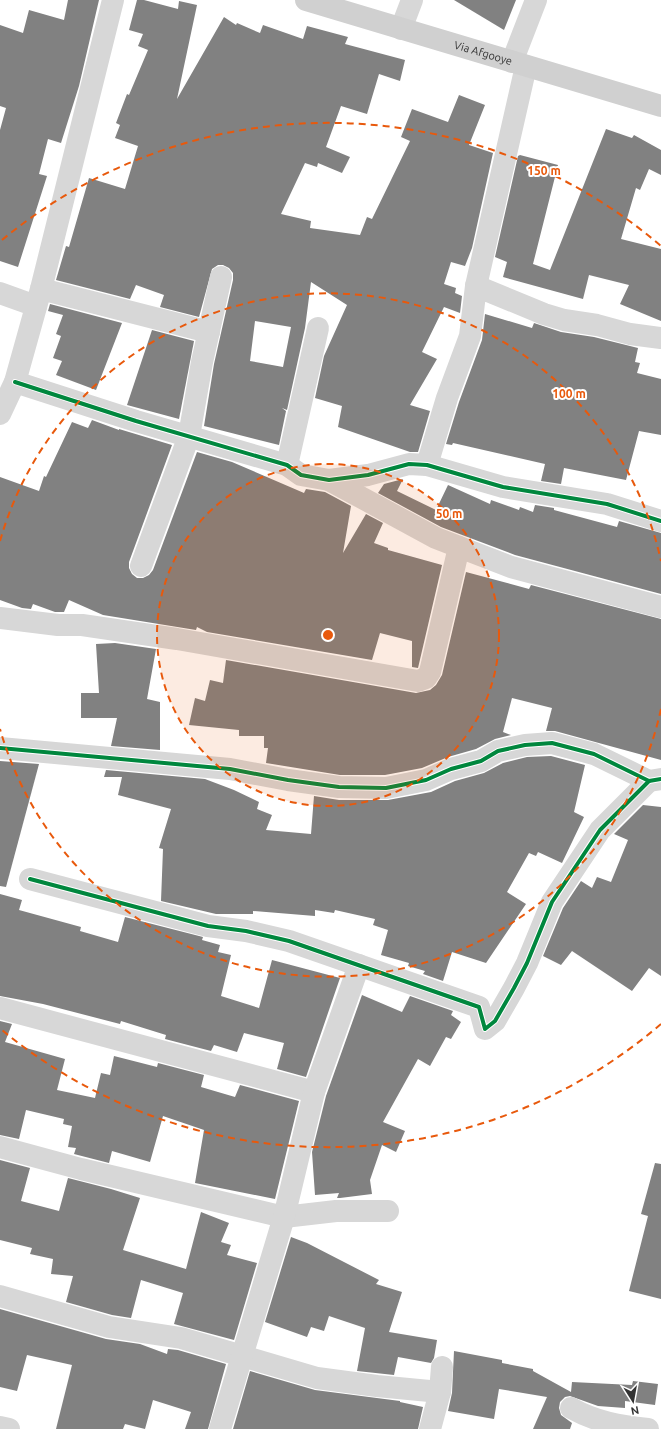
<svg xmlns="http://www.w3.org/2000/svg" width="661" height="1429" font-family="Ubuntu,sans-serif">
	<rect width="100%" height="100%" fill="#fff"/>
	<!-- building -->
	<g fill="#818181" fill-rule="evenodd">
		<polygon points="68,0 99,0 79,86 61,143 48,139 39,174 47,176 18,267 0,261 0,130 6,108 0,106 0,25 23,33 29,10 64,20"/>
		<path d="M137 0H144L178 9 179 1 197 5 177 99 224 17 236 25 237 23 260 33 263 25 303 39 307 26 348 37 345 44 405 60 400 81 379 74 367 114 341 106 326 147 350 157 342 173 318 163 317 167 305 163 281 214 311 221 310 228 360 235 367 217 372 219 410 141 401 137 412 109 448 122 459 95 485 105 469 145 493 153 472 248 465 266 451 262 444 284 456 288 455 293 462 296 460 313 444 307 422 352 437 359 410 405 430 411 418 452H410L338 427 342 406 315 398 324 356 347 305 311 282 305 328 287 410 282 408 286 411 279 445 204 426 214 364 233 280V273L229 268 223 265H218L212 269 199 317 160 307 164 295 136 285 130 299 56 280 66 246 69 247 89 178 125 189 138 146 115 138 120 125 116 123 127 94 129 95 148 50 138 46 143 34 129 30ZM255 321 291 327 283 367 250 361Z"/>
		<polygon points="454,0 516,0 504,30"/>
		<polygon points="606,129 632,138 634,135 661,150 661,175 649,169 640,190 636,188 621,239 661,249 661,321 620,304 629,285 589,275 583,299 503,277 507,262 495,257 518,156 520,155 558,165 533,264 550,270"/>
		<polygon points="50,304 122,323 96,390 56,375 62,361 53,358 61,336 56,334 63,315 48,311"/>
		<polygon points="485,314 532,328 534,323 561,332 594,337 638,348 635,362 640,363 637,373 661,379 661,435 639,431 626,480 564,468 561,484 541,481 545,464 453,443 452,445 446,444 459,402 482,340"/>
		<polygon points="152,330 194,341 179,419 127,405"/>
		<polygon points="92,420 119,430 119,429 172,445 129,562 129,568 132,574 137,578 143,578 149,575 153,570 197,452 232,462 304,493 306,489 325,492 351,506 343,553 366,514 383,523 374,543 388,548 388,550 442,565 418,668 412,667 412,641 380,633 372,660 207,632 197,627 196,630 103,615 69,600 64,612 55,612 33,604 31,609 22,608 0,600 0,477 39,491 44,476 46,477 72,422 88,428"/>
		<polygon points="403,479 397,491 436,510 448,485 490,504 491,500 519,510 520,507 533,512 535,505 554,508 554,510 617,527 619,521 661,533 661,594 515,555 441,527 378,493 384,484"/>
		<polygon points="466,572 529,589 531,585 661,619 661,760 555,731 546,731 552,708 512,698 503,732 511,735 495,739 476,749 448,757 422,768 385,775 340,775 266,763 268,748 264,748 264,736 239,736 239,730 189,725 195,698 205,701 210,680 223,683 226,660 416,693 430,690 436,685 442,675"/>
		<polygon points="115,643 156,649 147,699 160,702 160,750 111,746 117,718 81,718 81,693 99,693 96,644"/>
		<polygon points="551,756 585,765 574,812 584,817 562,863 538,852 536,856 529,853 507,892 526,904 486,963 452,952 443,981 423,974 425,971 408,966 409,963 381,955 388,930 373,925 375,919 335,910 334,913 315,910 315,916 253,911 253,914 216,914 161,901 163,849 159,848 171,809 118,795 122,777 104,777 106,770 205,779 234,790 259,802 257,809 272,815 266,830 311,834 314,796 339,800 388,800 431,792 455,781 484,773 503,763 527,757"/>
		<polygon points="0,761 39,764 6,887 0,886"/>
		<polygon points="643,805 661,807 661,976 649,968 632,991 572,951 561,965 543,956 563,908 581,881 592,888 597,877 611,882 628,840 614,834"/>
		<polygon points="0,894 22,900 19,910 81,927 80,931 118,942 125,917 203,937 202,940 220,945 218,952 231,955 221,996 259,1008 272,960 340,978 306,1077 277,1069 284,1043 244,1033 237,1052 214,1045 211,1051 165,1039 166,1035 121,1021 120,1024 43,1004 0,996"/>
		<polygon points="362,995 402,1012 410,996 453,1011 451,1015 461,1022 451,1039 446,1037 430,1066 418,1059 383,1122 405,1131 396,1152 382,1145 370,1180 372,1194 340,1198 337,1198 339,1193 315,1195 312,1152 326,1096"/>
		<polygon points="0,1021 12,1024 5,1042 65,1059 57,1090 95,1098 101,1073 110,1075 114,1056 157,1067 158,1063 204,1075 201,1087 235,1097 240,1085 299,1101 275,1199 195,1183 204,1130 163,1116 150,1162 112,1151 109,1163 74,1154 76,1148 68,1147 72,1126 63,1124 64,1119 26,1110 19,1139 0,1135"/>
		<polygon points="0,1160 30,1168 21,1201 59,1211 68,1178 111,1189 140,1198 123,1250 186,1269 201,1212 229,1223 221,1242 231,1245 227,1255 257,1263 234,1340 174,1324 183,1293 141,1280 131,1318 112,1315 66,1302 73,1276 51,1274 53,1259 30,1254 32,1248 0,1240"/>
		<polygon points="655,1163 661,1164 661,1299 629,1291 648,1216 641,1214"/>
		<polygon points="291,1237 307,1243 379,1280 376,1284 402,1292 389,1332 437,1340 434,1358 431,1363 398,1357 394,1375 357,1371 365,1328 329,1316 324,1331 311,1327 307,1337 265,1322"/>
		<polygon points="0,1309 106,1339 140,1344 167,1354 168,1349 178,1350 226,1364 208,1429 185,1429 191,1412 153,1400 145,1429 125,1424 123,1429 56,1429 72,1365 27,1355 17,1391 0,1387"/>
		<polygon points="454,1351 502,1360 502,1363 533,1369 533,1371 571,1392 572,1382 632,1385 633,1381 658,1384 655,1405 625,1401 625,1408 598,1406 570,1396 565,1397 560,1402 559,1408 561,1415 572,1423 570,1429 533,1429 547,1397 499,1389 494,1419 448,1411 452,1393"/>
		<polygon points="250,1371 315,1390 400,1401 400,1402 423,1407 418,1429 233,1429"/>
	</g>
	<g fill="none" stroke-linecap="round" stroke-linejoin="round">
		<!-- street -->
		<g stroke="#d7d7d7" stroke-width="22">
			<polyline points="401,29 412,0"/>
			<polyline points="512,62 536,0"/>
			<polyline points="476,286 526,66"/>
			<polyline points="41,289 209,332"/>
			<polyline points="0,293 36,306"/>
			<polyline points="15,382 136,421 287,465 301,475 329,480 368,475 409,464 427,465 503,487 607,504 661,521"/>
			<polyline points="0,414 15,382 41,289 113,0"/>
			<polyline points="287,465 318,328"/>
			<polyline points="427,465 447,398 470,336 476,286 544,314 564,320 597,325 630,334 661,338"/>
			<polyline points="329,480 436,538 511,567 661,607"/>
			<polyline points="141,566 189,436 202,362 221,277"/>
			<polyline points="0,618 58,625 82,625 177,639 418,681 426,678 430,672 459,547"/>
			<polyline points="0,748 230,769 288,780 339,787 386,788 426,780 451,769 481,761 498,751 525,745 552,743 594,754 649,781 661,779"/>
			<polyline points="30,879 208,926 246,931 289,941 479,1007 485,1029 495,1021 514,988 527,963 552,902 600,830 649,781"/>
			<polyline points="0,1008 314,1092"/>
			<polyline points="0,1147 81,1169 284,1217 336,1211 388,1211"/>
			<polyline points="0,1296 109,1327 181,1338 317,1378 377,1386 440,1392"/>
			<path d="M571 1408C596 1422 620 1426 648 1429"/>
			<polyline points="0,1427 9,1429"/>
			<polyline points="220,1429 284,1217 314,1092 359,965"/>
			<polyline points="430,1429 440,1392 442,1367"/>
		</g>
		<!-- secondary -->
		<path stroke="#d0d0d0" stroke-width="22" id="s1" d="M306 0 661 106"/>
		<!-- cycleway casing -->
		<g stroke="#fff" stroke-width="6">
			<g id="cycleway">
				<polyline points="15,382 136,421 287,465 301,475 329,480 368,475 409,464 427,465 503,487 607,504 661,521"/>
				<polyline points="0,748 230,769 288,780 339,787 386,788 426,780 451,769 481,761 498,751 525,745 552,743 594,754 649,781 661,779"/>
				<polyline points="30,879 208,926 246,931 289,941 479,1007 485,1029 495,1021 514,988 527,963 552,902 600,830 649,781"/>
			</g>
		</g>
		<!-- cycleway -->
		<use href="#cycleway" stroke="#00873e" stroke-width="4"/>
	</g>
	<!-- distance rings -->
	<circle cx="328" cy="635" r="171" fill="#e8590c" fill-opacity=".12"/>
	<g fill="none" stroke="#e8590c" stroke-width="2" stroke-dasharray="7 5">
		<circle cx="328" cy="635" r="171"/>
		<path d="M661 709A341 341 0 0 1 0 729M0 541A341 341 0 0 1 661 561"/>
		<path d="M661 1024A512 512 0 0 1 2 1030M2 240A512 512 0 0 1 661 246"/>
	</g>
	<g text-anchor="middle" stroke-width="4" stroke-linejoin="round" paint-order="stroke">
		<!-- street labels -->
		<g font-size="11" fill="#333" stroke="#fff">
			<text dy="4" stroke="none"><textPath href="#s1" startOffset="185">Via Afgooye</textPath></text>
		</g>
	</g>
	<circle cx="328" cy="635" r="6" fill="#e8590c" stroke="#fff" stroke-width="2"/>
	<g font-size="12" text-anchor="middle" font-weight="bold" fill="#e8590c" stroke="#fff" stroke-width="4" stroke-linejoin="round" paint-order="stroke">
		<text x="544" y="175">150 m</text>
		<text x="569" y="398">100 m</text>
		<text x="449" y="518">50 m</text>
	</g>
	<!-- north arrow -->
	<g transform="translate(633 1401) rotate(169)" stroke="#ffffff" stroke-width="3" paint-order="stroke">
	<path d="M0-3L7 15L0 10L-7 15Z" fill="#333333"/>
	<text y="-6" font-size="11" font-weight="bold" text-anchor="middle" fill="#333333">N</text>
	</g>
</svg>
